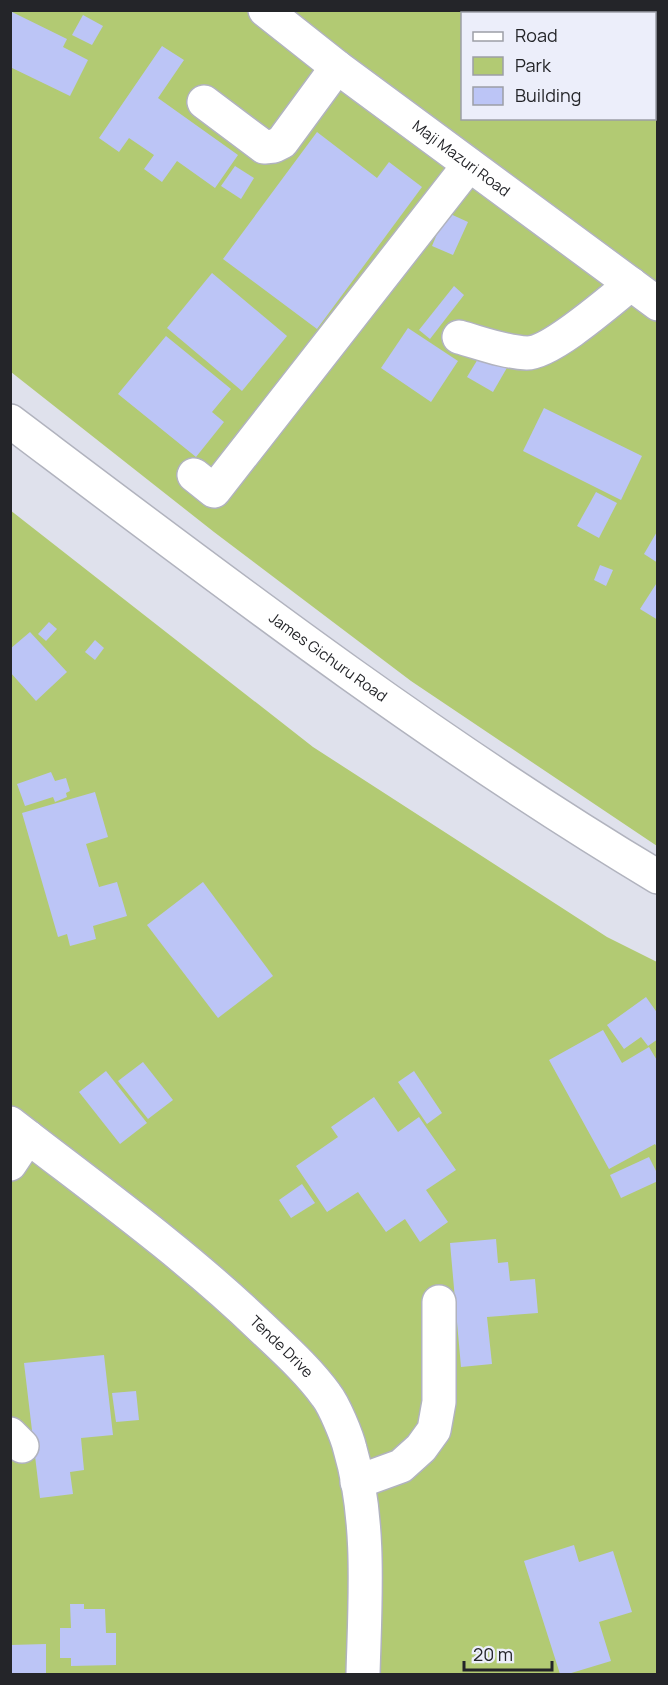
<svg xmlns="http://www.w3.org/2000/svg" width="668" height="1685" font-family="Manrope,sans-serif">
	<rect width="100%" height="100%" fill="#dfe1ec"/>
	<!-- green -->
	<g fill="#b2ca73" fill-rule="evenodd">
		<path d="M10 11H657V846L411 681 214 532 11 372ZM462 14H654V118H462Z"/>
		<polygon points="10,510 313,747 607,937 657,962 657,1674 11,1674"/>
	</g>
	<!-- building -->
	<g fill="#bcc5f6">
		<polygon points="590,10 630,10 628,14 594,14"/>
		<polygon points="12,12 67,39 63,47 88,60 70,96 10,67 10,16"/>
		<polygon points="83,15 103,26 92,45 72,35"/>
		<polygon points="162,46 184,60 158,98 238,155 215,188 177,161 162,182 144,169 154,155 129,138 119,152 99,138"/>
		<polygon points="317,132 377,178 389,162 422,187 317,329 223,259"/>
		<polygon points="235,166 254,178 241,199 221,186"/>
		<polygon points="446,212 468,222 453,255 432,246"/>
		<polygon points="212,273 287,336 242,391 167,328"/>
		<polygon points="454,286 464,295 430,339 419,330"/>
		<polygon points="408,328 458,361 431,402 381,368"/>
		<polygon points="166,336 231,389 212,412 224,422 196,457 118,394"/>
		<polygon points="487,344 512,359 493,392 467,377"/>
		<polygon points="544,408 642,456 621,500 523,451"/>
		<polygon points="596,492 617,503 599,538 577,526"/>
		<polygon points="658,530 658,563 644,554"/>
		<polygon points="600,565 613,570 606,586 594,580"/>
		<polygon points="658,581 658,620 640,609"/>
		<polygon points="49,622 57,629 46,641 38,634"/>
		<polygon points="30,632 67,672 36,701 10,672 10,649"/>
		<polygon points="95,640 104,648 95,660 85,652"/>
		<polygon points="51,772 55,781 66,778 70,791 66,793 67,797 55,802 53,797 25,806 17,784"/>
		<polygon points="95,792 108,837 86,844 99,887 117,882 127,916 93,926 96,939 70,946 67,934 58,937 22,813"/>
		<polygon points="203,882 273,976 218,1018 147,925"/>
		<polygon points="646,997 658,1014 658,1039 648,1046 641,1037 624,1049 607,1025"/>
		<polygon points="603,1030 622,1063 649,1047 658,1062 658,1149 655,1144 609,1169 549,1060"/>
		<polygon points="143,1062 173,1100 148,1119 118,1081"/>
		<polygon points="106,1071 147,1123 120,1144 79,1092"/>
		<polygon points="414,1071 442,1113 427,1124 398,1082"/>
		<polygon points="374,1097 398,1132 419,1117 456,1170 426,1190 448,1222 420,1242 405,1219 386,1232 358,1192 327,1212 296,1166 338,1137 331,1127"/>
		<polygon points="649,1157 658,1175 658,1181 621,1198 610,1175"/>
		<polygon points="302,1184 315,1203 291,1218 279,1200"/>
		<polygon points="496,1239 498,1263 508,1262 510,1281 535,1279 538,1313 487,1317 492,1364 461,1367 450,1243"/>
		<polygon points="104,1355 113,1435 81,1438 84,1470 70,1472 73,1494 40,1498 24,1363"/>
		<polygon points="136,1391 139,1420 116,1422 112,1393"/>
		<polygon points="574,1545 579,1562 613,1551 632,1612 599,1622 611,1661 568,1674 560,1674 524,1561"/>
		<polygon points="70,1604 84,1604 84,1609 105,1609 106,1633 116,1633 116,1665 71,1666 71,1658 60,1658 60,1628 71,1628"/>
		<polygon points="46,1644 46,1673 10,1674 10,1645"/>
	</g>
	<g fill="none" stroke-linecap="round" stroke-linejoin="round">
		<!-- street casing -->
		<g stroke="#b1b3be" stroke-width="36">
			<g id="street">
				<path id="s1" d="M265 10 337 67 658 304"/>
				<polyline points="204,102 264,147 274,146 282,142 337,67"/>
				<path d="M459 337C481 343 504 352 527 353 551 353 611 300 631 284"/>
				<polyline points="194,475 214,491 469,165"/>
				<path id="s2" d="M10 1123C95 1189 183 1252 260 1326 283 1348 308 1370 326 1395 334 1405 347 1436 350 1449 371 1520 365 1601 363 1674"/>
				<polyline points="10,1164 28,1137"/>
				<polyline points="10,1434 22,1446"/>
				<polyline points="357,1482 401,1466 421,1448 434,1430 439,1402 439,1302"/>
			</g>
		</g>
		<!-- secondary casing -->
		<g stroke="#b1b3be" stroke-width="36">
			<g id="secondary">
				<path id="s3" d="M10 421C221 580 431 741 658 877"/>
			</g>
		</g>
		<!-- street -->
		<use href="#street" stroke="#fff" stroke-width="33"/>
		<!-- secondary -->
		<use href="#secondary" stroke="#fff" stroke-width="33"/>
	</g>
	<g text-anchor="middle" stroke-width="5" stroke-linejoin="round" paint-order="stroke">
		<!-- street labels -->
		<g font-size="15" fill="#242529" stroke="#eceefa">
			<text dy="5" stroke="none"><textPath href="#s1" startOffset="246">Maji Mazuri Road</textPath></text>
			<text dy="5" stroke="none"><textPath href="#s3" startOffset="396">James Gichuru Road</textPath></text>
			<text dy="5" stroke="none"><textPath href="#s2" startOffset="352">Tende Drive</textPath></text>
		</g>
	</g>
	<!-- border -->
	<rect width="668" height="1685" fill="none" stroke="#242529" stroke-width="24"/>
	<!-- legend -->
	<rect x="461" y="12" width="195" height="108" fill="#eceefa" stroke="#9c9ea6" stroke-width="1.5"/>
	<rect x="473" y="32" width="30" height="9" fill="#ffffff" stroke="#9c9ea6" stroke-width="1.5"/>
	<text x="515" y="42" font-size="18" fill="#242529">Road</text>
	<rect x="473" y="57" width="30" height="18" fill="#b2ca73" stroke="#9c9ea6" stroke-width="1.5"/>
	<text x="515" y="72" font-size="18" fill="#242529">Park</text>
	<rect x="473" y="87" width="30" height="18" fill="#bcc5f6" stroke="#9c9ea6" stroke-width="1.5"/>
	<text x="515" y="102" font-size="18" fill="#242529">Building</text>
	<!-- scale -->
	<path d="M464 1661v9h88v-9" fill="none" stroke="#242529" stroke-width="3"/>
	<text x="473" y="1661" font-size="18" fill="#242529" stroke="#eceefa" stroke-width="4.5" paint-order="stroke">20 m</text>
</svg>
